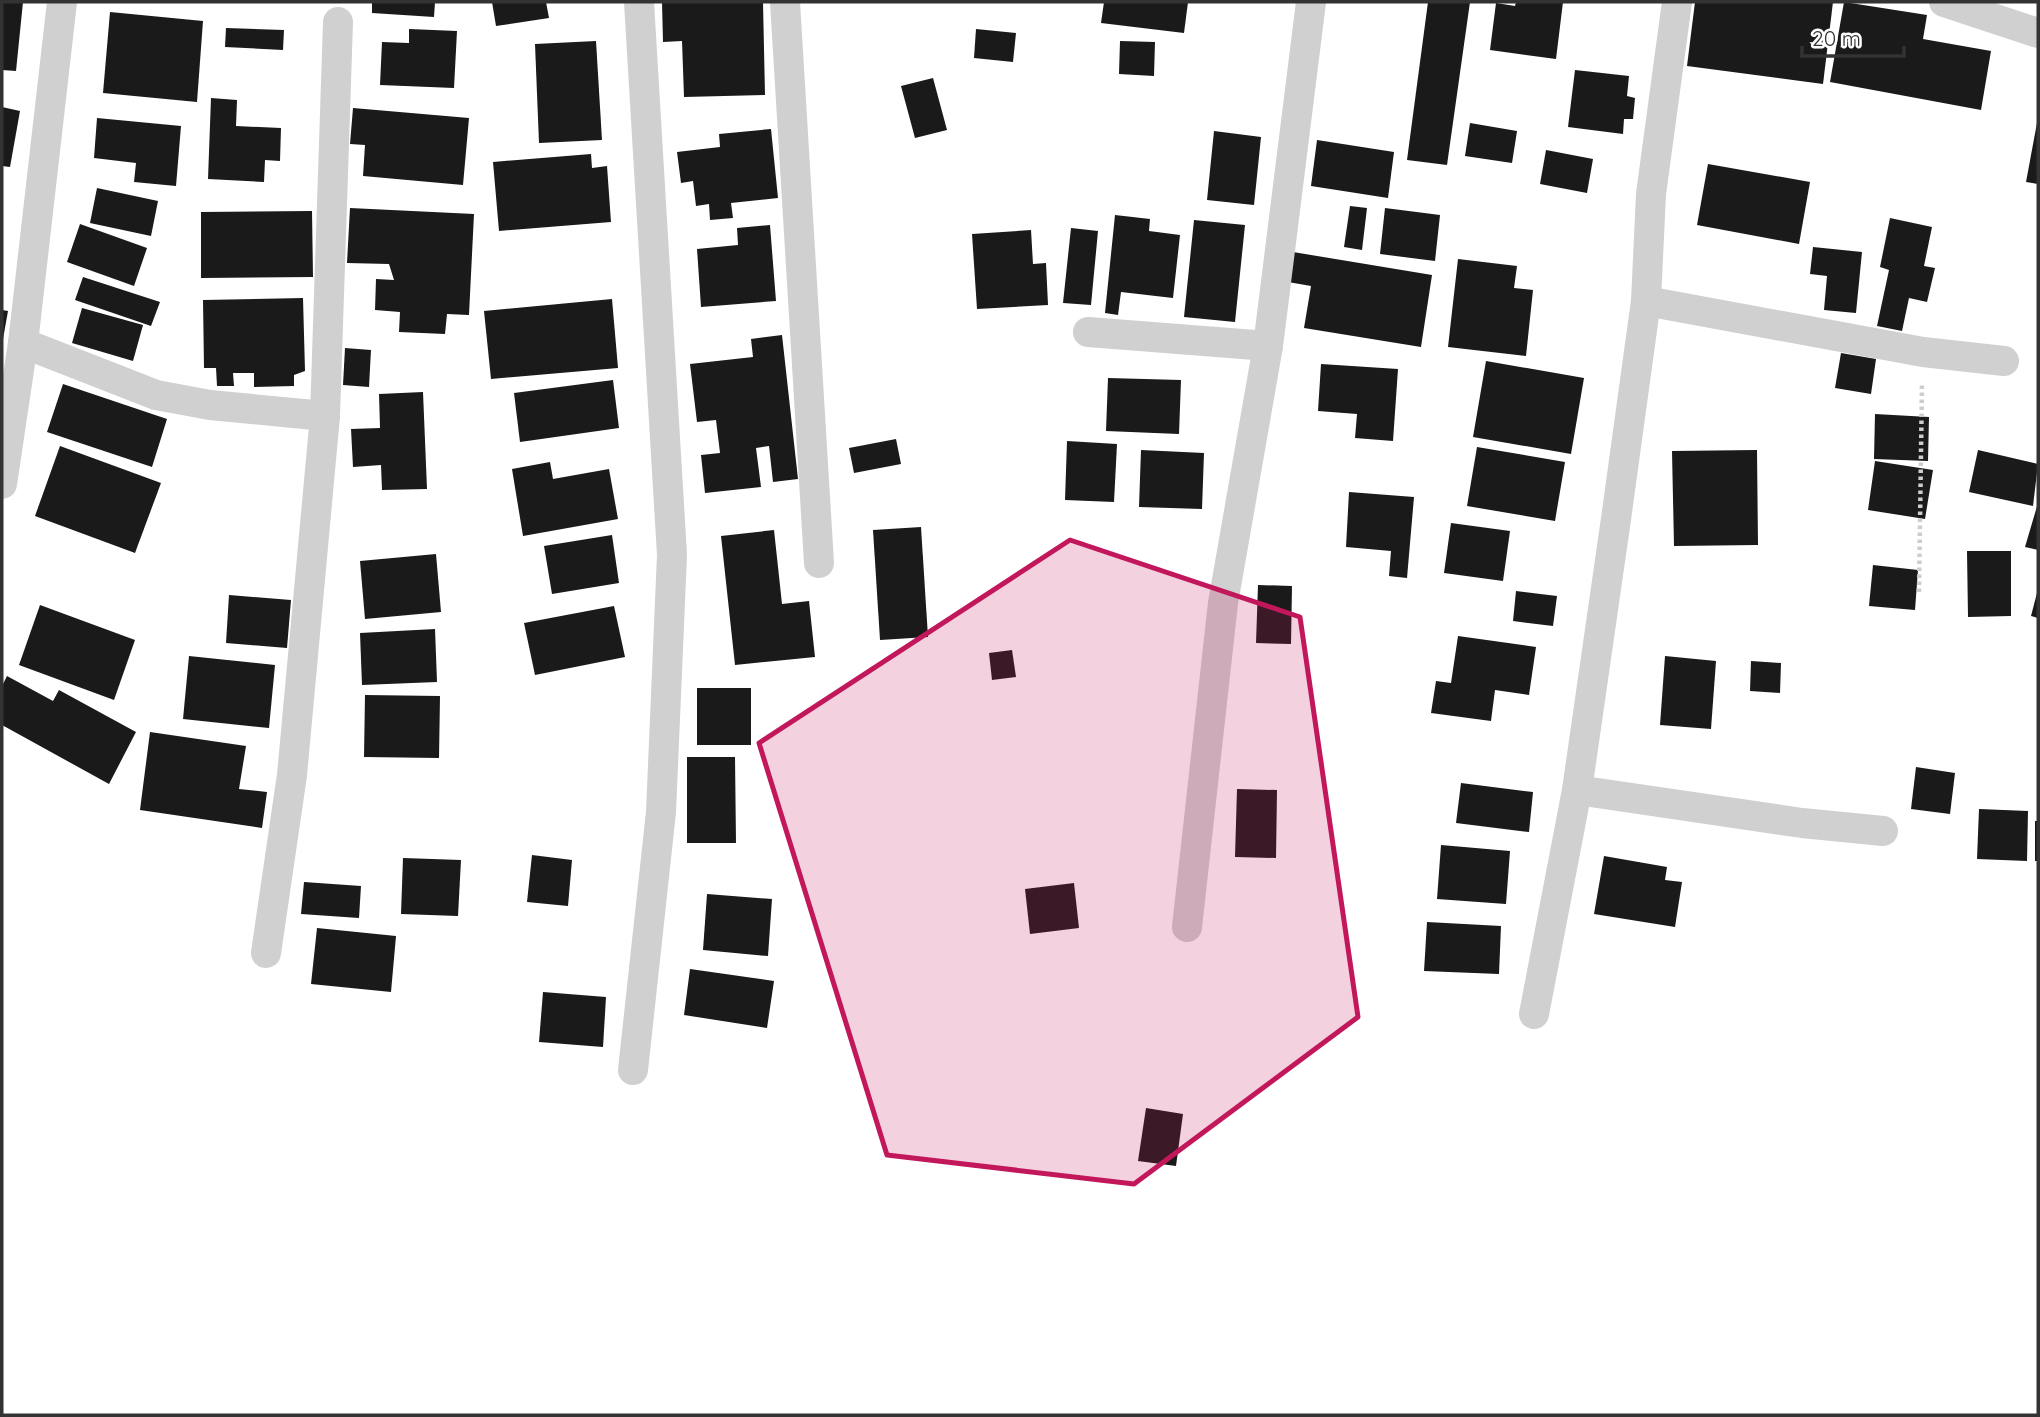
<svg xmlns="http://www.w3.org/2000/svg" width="2040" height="1417" font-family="Quicksand,sans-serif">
	<rect width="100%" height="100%" fill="#fff"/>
	<!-- building -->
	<g fill="#1a1a1a">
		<polygon points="2,2 23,2 16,71 2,70"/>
		<polygon points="372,2 435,2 434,17 372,13"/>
		<polygon points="492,2 546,2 549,18 496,26"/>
		<polygon points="662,2 763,2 765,95 684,97 682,41 663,42"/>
		<polygon points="1104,2 1188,2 1184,33 1101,23"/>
		<polygon points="1428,2 1470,2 1447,165 1407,160"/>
		<polygon points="1516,2 1563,2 1556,59 1490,50 1496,3 1515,6"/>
		<polygon points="1695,2 1833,2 1823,84 1687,66"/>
		<polygon points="1844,2 1927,15 1923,39 1991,51 1981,110 1830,82"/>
		<polygon points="110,12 203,21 197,102 103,93"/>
		<polygon points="226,28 284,30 283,50 225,47"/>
		<polygon points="409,29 457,31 454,88 380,85 382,42 409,43"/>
		<polygon points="976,29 1016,33 1013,62 974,58"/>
		<polygon points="596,41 602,140 539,143 535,44"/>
		<polygon points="1120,41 1155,42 1154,76 1119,74"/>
		<polygon points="1575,70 1629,76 1627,96 1635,98 1633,119 1624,119 1623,134 1568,127"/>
		<polygon points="933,78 947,130 915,138 901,86"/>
		<polygon points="211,98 237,100 236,126 281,128 280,161 265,160 264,182 208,179"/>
		<polygon points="2,107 20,111 10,167 2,166"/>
		<polygon points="353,108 469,118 463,185 363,176 365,145 350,144"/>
		<polygon points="97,118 181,126 176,186 134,182 136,163 94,158"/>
		<polygon points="1470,123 1517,131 1512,163 1465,156"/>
		<polygon points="2037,123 2038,123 2038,184 2026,182"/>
		<polygon points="771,129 778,198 731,203 733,218 710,220 709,204 696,206 693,181 681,183 677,152 720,147 719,134"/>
		<polygon points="1214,131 1261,137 1254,205 1207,200"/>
		<polygon points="1317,140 1394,152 1388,198 1311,186"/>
		<polygon points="1546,150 1593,159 1587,193 1540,184"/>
		<polygon points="591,154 592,168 607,166 611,222 499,231 493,162"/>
		<polygon points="1708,164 1810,182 1799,244 1697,225"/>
		<polygon points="97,188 158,201 151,236 90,223"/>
		<polygon points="1350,206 1367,208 1362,250 1344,247"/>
		<polygon points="350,208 474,214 469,315 447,314 445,334 399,332 400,312 375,310 376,279 394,280 389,264 347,263"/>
		<polygon points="1385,208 1440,215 1435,261 1380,254"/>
		<polygon points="312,211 313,277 201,278 201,212"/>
		<polygon points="1115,215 1150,219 1149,231 1180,235 1173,298 1121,292 1118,315 1105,313"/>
		<polygon points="1890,218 1932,227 1924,266 1935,268 1927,302 1909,298 1902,331 1877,326 1889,270 1880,267"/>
		<polygon points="1194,220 1245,225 1235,322 1184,317"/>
		<polygon points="80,224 147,248 134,286 67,262"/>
		<polygon points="770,225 776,301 701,307 697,249 738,245 737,228"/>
		<polygon points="1071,228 1098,231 1091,305 1063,303"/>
		<polygon points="1031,230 1033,264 1046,263 1048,305 977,309 972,234"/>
		<polygon points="1813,247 1862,252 1856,313 1824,310 1827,276 1810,274"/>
		<polygon points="1293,252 1432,275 1421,347 1304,328 1311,286 1288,282"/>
		<polygon points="1458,259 1517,266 1514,288 1533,290 1526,356 1448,347"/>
		<polygon points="83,277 160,302 151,326 75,300"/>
		<polygon points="303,298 305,371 294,375 294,386 254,387 254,373 233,373 234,386 217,386 216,368 204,368 203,300"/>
		<polygon points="612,299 618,368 491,379 484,311"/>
		<polygon points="82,308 143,325 133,361 72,343"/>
		<polygon points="2,310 8,311 3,339 2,339"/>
		<polygon points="782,335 798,479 773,482 769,446 756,448 761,487 705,493 701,455 720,453 716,420 697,422 690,364 753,357 751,339"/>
		<polygon points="345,348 371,350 369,387 343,385"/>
		<polygon points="1841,353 1876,359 1871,394 1835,388"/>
		<polygon points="1486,361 1584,378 1571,454 1473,437"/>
		<polygon points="1321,364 1398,369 1393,441 1355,438 1357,414 1318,411"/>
		<polygon points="1108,378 1181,380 1179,434 1106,431"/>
		<polygon points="613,380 619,428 520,442 514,393"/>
		<polygon points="63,384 167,419 152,467 47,432"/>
		<polygon points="423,392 427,489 382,490 381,465 353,467 351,429 380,428 379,394"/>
		<polygon points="1875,414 1929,417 1928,461 1874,459"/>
		<polygon points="896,439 901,464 854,473 849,448"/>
		<polygon points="1067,441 1117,444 1114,502 1065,500"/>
		<polygon points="60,446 161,483 135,553 35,516"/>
		<polygon points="1477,447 1565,462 1555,521 1467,506"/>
		<polygon points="1141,450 1204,453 1202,509 1139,507"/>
		<polygon points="1757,450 1758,545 1674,546 1672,451"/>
		<polygon points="1978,450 2038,464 2033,506 1969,492"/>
		<polygon points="1875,461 1933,470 1925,519 1868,510"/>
		<polygon points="550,462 553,479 609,469 618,519 523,536 512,469"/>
		<polygon points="1349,492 1414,497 1407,578 1389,576 1391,551 1346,547"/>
		<polygon points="2038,503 2038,550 2025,547"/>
		<polygon points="1451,523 1510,531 1503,581 1444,573"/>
		<polygon points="921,527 928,637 880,640 873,530"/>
		<polygon points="774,530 782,604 809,601 815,657 735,665 721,536"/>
		<polygon points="612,535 619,583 552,594 544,546"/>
		<polygon points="1967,551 2011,551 2011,616 1968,617"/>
		<polygon points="436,554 441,612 365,619 360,561"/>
		<polygon points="1873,565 1918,570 1915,610 1869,606"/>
		<polygon points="1258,585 1292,586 1291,644 1256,643"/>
		<polygon points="2038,589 2038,618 2031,616"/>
		<polygon points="1516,591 1557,596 1553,626 1513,621"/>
		<polygon points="229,595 291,600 287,648 226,643"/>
		<polygon points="40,605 135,640 114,700 19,665"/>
		<polygon points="614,606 625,657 535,675 524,623"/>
		<polygon points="435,629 437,682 362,685 360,633"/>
		<polygon points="1458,636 1536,647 1529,695 1495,690 1491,721 1431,713 1436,681 1451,683"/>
		<polygon points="1012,650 1016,677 992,680 989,653"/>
		<polygon points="189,656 275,665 269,728 183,719"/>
		<polygon points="1665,656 1716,661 1711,729 1660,725"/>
		<polygon points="1751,661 1781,663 1780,693 1750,691"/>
		<polygon points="7,676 53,701 59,690 136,732 109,784 2,725 2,686"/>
		<rect x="697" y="688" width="54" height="57"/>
		<polygon points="365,695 440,696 439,758 364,757"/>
		<polygon points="150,732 246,746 239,789 267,792 262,828 140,810"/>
		<polygon points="687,757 735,757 736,843 687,843"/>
		<polygon points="1916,767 1955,773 1950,814 1911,809"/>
		<polygon points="1461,783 1533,792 1529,832 1456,823"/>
		<polygon points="1237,789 1277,790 1276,858 1235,857"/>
		<polygon points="1979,809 2028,811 2027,861 1977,859"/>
		<rect x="2035" y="821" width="3" height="40"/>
		<polygon points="1441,845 1510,851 1506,904 1437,899"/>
		<polygon points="532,855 572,860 568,906 527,902"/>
		<polygon points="1604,856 1667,867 1665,880 1682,882 1675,927 1594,914"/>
		<polygon points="403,858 461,860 458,916 401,914"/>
		<polygon points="304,882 361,886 359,918 301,914"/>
		<polygon points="1074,883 1079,928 1030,934 1025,889"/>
		<polygon points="707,894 772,899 768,956 703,950"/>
		<polygon points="1427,922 1501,926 1499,974 1424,971"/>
		<polygon points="317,928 396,936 391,992 311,984"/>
		<polygon points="690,969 774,981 767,1028 684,1015"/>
		<polygon points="543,992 606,997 603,1047 539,1042"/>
		<polygon points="1146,1108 1183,1114 1176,1166 1138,1161"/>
	</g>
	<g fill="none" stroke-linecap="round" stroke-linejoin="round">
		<!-- path -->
		<polyline stroke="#cdcdcd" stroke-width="4.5" stroke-dasharray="3.5 3.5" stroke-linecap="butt" points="1919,592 1922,384"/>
		<!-- minor -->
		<g stroke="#d0d0d0" stroke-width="30">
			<polyline points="785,2 819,563"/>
			<polyline points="1944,2 2038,33"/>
			<polyline points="1646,301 1923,352 2004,361"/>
			<polyline points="1088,332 1268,346"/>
			<polyline points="23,343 156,395 210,405 325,416"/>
			<polyline points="2,484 23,343 62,2"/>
			<polyline points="1577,790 1802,823 1883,831"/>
			<polyline points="1187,927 1223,603 1268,346 1311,2"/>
			<polyline points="266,953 292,775 325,416 338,22"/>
			<polyline points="1534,1014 1577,790 1616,519 1646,301 1651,194 1677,2"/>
			<polyline points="633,1070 661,812 672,555 639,2"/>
		</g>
	</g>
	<!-- marked area -->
	<path fill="#c2185b" fill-opacity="0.2" stroke="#c2185b" stroke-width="5" stroke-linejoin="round" d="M1070 540 1300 617 1358 1017 1134 1184 887 1155 759 743Z"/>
	<!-- border -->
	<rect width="2040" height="1417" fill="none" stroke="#333333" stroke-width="7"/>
	<!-- scale -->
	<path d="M1802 46v10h102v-10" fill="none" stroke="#333333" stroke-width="3.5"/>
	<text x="1812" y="46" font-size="21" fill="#333333" stroke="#ffffff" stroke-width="5" paint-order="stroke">20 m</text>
</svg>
